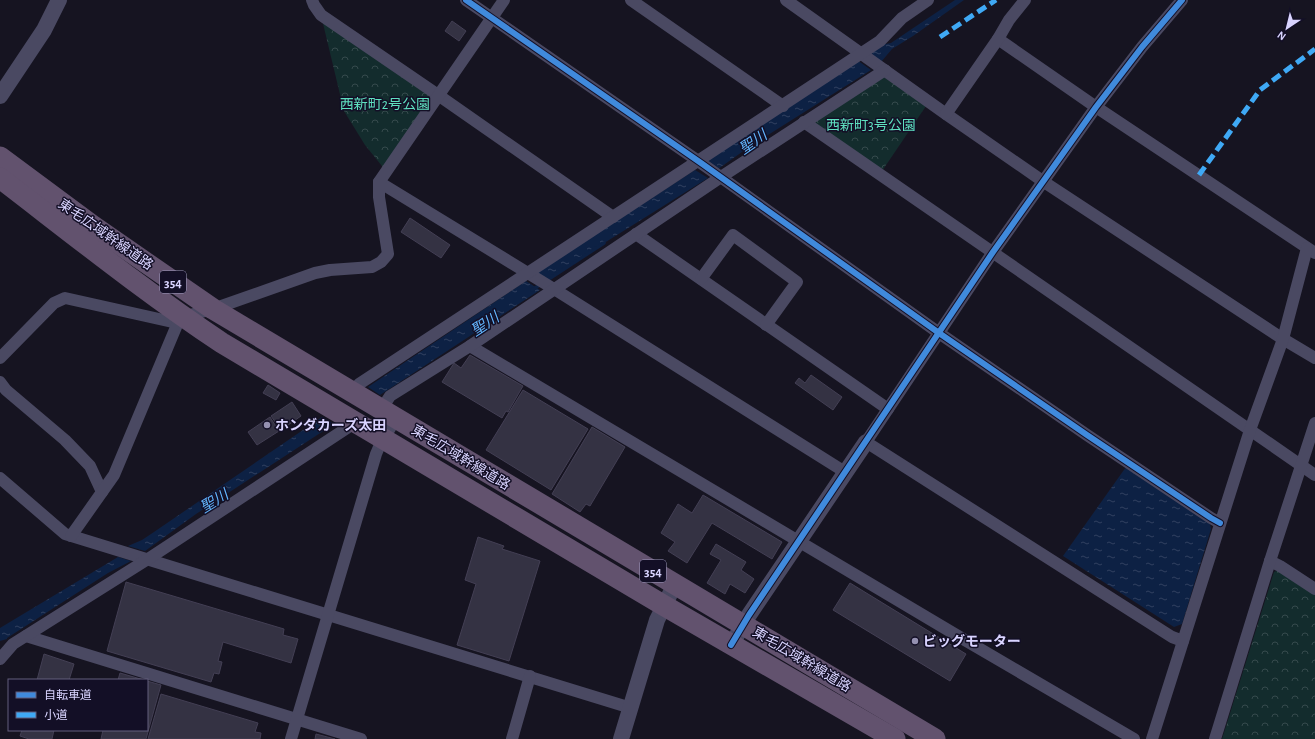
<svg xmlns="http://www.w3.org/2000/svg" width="1315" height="739" font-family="'Alegreya Sans','Noto Sans JP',sans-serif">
	<defs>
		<pattern id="forest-crowns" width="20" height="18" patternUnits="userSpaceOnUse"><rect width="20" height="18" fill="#132c2d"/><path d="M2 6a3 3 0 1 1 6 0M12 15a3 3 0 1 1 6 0" fill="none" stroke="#354a4c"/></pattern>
		<pattern id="water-ripples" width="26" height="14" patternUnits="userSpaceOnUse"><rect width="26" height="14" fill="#0d2144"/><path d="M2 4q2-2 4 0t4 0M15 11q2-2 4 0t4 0" fill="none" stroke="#304060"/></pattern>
	</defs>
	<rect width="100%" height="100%" fill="#161421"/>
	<!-- forest -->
	<g fill="url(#forest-crowns)">
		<polygon points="321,15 438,95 386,171 365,145 344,111"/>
		<polygon points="883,76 926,106 880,174 808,124"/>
		<polygon points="1279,570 1315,594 1315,739 1222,739 1274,572"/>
	</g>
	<!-- water -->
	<g fill="url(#water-ripples)">
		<polygon points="955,0 964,0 913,36 892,49 881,62 867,52 880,45 891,43"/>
		<polygon points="857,60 871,70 749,147 718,169 705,160"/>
		<polygon points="695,170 708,178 601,245 548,280 536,273"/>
		<polygon points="526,281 540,290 380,395 368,387"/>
		<polygon points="322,417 334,424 196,514 145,551 128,546 142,540 154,532"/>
		<polygon points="1126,467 1210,524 1211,529 1182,624 1174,627 1063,556"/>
		<polygon points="118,557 131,561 108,573 7,638 7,639 0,641 0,628"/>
	</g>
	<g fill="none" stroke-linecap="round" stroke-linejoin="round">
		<!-- stream -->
		<polyline stroke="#0d2144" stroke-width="3.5" points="532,290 604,243"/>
	</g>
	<!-- building -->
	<g fill="#343243" stroke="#433f54">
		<polygon points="452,21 466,31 459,41 445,31"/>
		<polygon points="410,218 450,245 441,258 401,232"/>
		<polygon points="470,355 523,386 508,412 506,411 502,418 442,382 454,363 461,368"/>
		<polygon points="811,375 842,397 833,410 795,383 799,378 805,383"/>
		<polygon points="268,385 280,393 276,400 263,393"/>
		<polygon points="523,390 588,429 551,490 486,450"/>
		<polygon points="292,402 301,416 281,430 271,416"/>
		<polygon points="270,417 279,431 257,445 248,432"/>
		<polygon points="592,427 625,447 590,506 586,504 580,512 552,494"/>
		<polygon points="703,495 782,542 772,559 712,523 687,563 668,551 675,542 661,533 678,504 692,513"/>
		<polygon points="478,537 504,546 502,549 540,561 509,661 457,645 476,584 465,580"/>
		<polygon points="716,544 746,562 741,570 754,579 745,593 730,584 725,594 707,583 721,560 710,554"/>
		<polygon points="126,582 284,629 283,635 298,639 291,663 223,642 218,661 222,662 219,674 214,673 211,682 107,651"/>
		<polygon points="850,583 966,654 950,681 833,610"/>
		<polygon points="44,654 74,664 69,680 37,680"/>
		<polygon points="120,673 144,680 118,680"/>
		<polygon points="147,681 161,685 146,739 101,739 103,730 147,730"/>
		<polygon points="161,694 258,723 255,732 261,733 260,739 148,739"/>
		<polygon points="22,730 54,730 52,739 29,739 20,736"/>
		<polygon points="316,734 335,739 315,739"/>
	</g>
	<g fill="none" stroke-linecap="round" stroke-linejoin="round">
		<!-- minor -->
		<g stroke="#4a4962" stroke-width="12">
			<polyline points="312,0 314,5 321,15 438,95 613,217"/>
			<polyline points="466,0 701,163 939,333 1087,435 1211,518 1220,523"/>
			<polyline points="631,0 783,106"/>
			<polyline points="786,0 946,114 1044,182 1283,339 1315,358"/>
			<polyline points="1182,0 1142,47 1096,107 993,252 866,442 1172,637 1183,641"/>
			<polyline points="998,39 1096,107 1315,253"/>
			<polyline points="946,114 998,39 1009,20 1025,0"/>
			<polyline points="804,122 1315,475"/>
			<polyline points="379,182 554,289 845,472"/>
			<polyline points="636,234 888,409"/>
			<polyline points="701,279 733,235 797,282 766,325"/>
			<polyline points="470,346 958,636 1134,739"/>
			<polyline points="0,358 54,303 65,298 177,323"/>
			<polyline points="0,382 6,390 65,440 90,466 102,492"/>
			<polyline points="353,392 359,384 880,41 902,18 928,0"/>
			<polyline points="381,410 390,396 470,346 721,177 885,70"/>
			<polyline points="0,478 65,534 631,708"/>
			<polyline points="71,536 114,475 179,320 182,317 213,309 315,273 330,270 372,267 381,262 388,254 379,197 379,182 504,0"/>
			<polyline points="1270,561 1280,566 1315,589"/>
			<polyline points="26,636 361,739"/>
			<polyline points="0,659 13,644 148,559 347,428 353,421"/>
			<polyline points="291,739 376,454 379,447 396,418"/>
			<polyline points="512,739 530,676"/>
			<polyline points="1152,739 1250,430 1283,339 1307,248"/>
			<polyline points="1215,739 1270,561 1315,423"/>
		</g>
		<!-- tertiary -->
		<g stroke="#4a4962" stroke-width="16">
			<polyline points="0,96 44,30 59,0"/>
			<polyline points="731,645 749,615 866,442"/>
			<polyline points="621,739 657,620 675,584"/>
		</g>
		<!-- trunk -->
		<g stroke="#62526e" stroke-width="21">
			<polyline points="0,157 93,226 213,309 935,739"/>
			<path d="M0 178C73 234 145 292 222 343L663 605 895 739"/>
		</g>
		<!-- quiet -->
		<g stroke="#3fa9f5" stroke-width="5" stroke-dasharray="10 5" stroke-linecap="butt">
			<polyline points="940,37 996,0"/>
			<polyline points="1199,175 1260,90 1315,49"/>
		</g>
		<!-- cycleway casing -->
		<g stroke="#130f26" stroke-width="8">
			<g id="cycleway">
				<polyline points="466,0 701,163 939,333 1087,435 1211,518 1220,523"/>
				<polyline points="731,645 749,615 993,252 1096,107 1142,47 1182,0"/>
			</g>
		</g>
		<!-- cycleway -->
		<use href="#cycleway" stroke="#408adc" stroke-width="6"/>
	</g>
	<!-- markers -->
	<g fill="#9591b1" stroke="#130f26" stroke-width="1.5">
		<circle cx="267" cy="425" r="4"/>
		<circle cx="915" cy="641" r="4"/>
	</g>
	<g text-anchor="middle" stroke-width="3" stroke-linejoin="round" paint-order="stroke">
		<!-- shield labels -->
		<g fill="#130f26" stroke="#9e99be" stroke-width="1">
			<rect x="160" y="271" width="26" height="22" rx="3"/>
			<rect x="640" y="560" width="26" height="22" rx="3"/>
		</g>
		<g font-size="13" font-weight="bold" fill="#d9d4ff">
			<text x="173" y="287">354</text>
			<text x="653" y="576">354</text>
		</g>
		<!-- park labels -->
		<g font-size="14" fill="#5fe0c0" stroke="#130f26">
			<text x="385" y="109">西新町2号公園</text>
			<text x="871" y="130">西新町3号公園</text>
		</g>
		<!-- street labels -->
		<g font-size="14" fill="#d9d4ff" stroke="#130f26">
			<text transform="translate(106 234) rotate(35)" y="5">東毛広域幹線道路</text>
			<text transform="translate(461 457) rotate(31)" y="5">東毛広域幹線道路</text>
			<text transform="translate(802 659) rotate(31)" y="5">東毛広域幹線道路</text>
		</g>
		<!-- poi labels -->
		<g font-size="14" font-weight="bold" fill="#d9d4ff" stroke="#130f26" text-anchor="start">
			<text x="275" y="430">ホンダカーズ太田</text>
			<text x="923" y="646">ビッグモーター</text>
		</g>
		<!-- water labels -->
		<g font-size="15" font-style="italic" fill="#62b6ff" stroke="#130f26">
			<text transform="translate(753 142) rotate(-35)" y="5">聖川</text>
			<text transform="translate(485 324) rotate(-34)" y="5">聖川</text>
			<text transform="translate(214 501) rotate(-32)" y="5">聖川</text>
		</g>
	</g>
	<!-- legend -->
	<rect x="8" y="679" width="140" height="52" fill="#130f26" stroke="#625e7d"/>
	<rect x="16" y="692" width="20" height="6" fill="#408adc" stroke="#625e7d"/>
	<text x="44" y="699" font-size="12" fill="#d9d4ff">自転車道</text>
	<rect x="16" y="712" width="20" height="6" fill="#3fa9f5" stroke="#625e7d"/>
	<text x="44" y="719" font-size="12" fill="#d9d4ff">小道</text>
	<!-- north arrow -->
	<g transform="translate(1287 28) rotate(215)" stroke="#130f26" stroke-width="3" paint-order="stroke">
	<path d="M0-3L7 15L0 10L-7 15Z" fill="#d9d4ff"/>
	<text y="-6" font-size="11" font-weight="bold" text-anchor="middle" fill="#d9d4ff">N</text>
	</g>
</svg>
